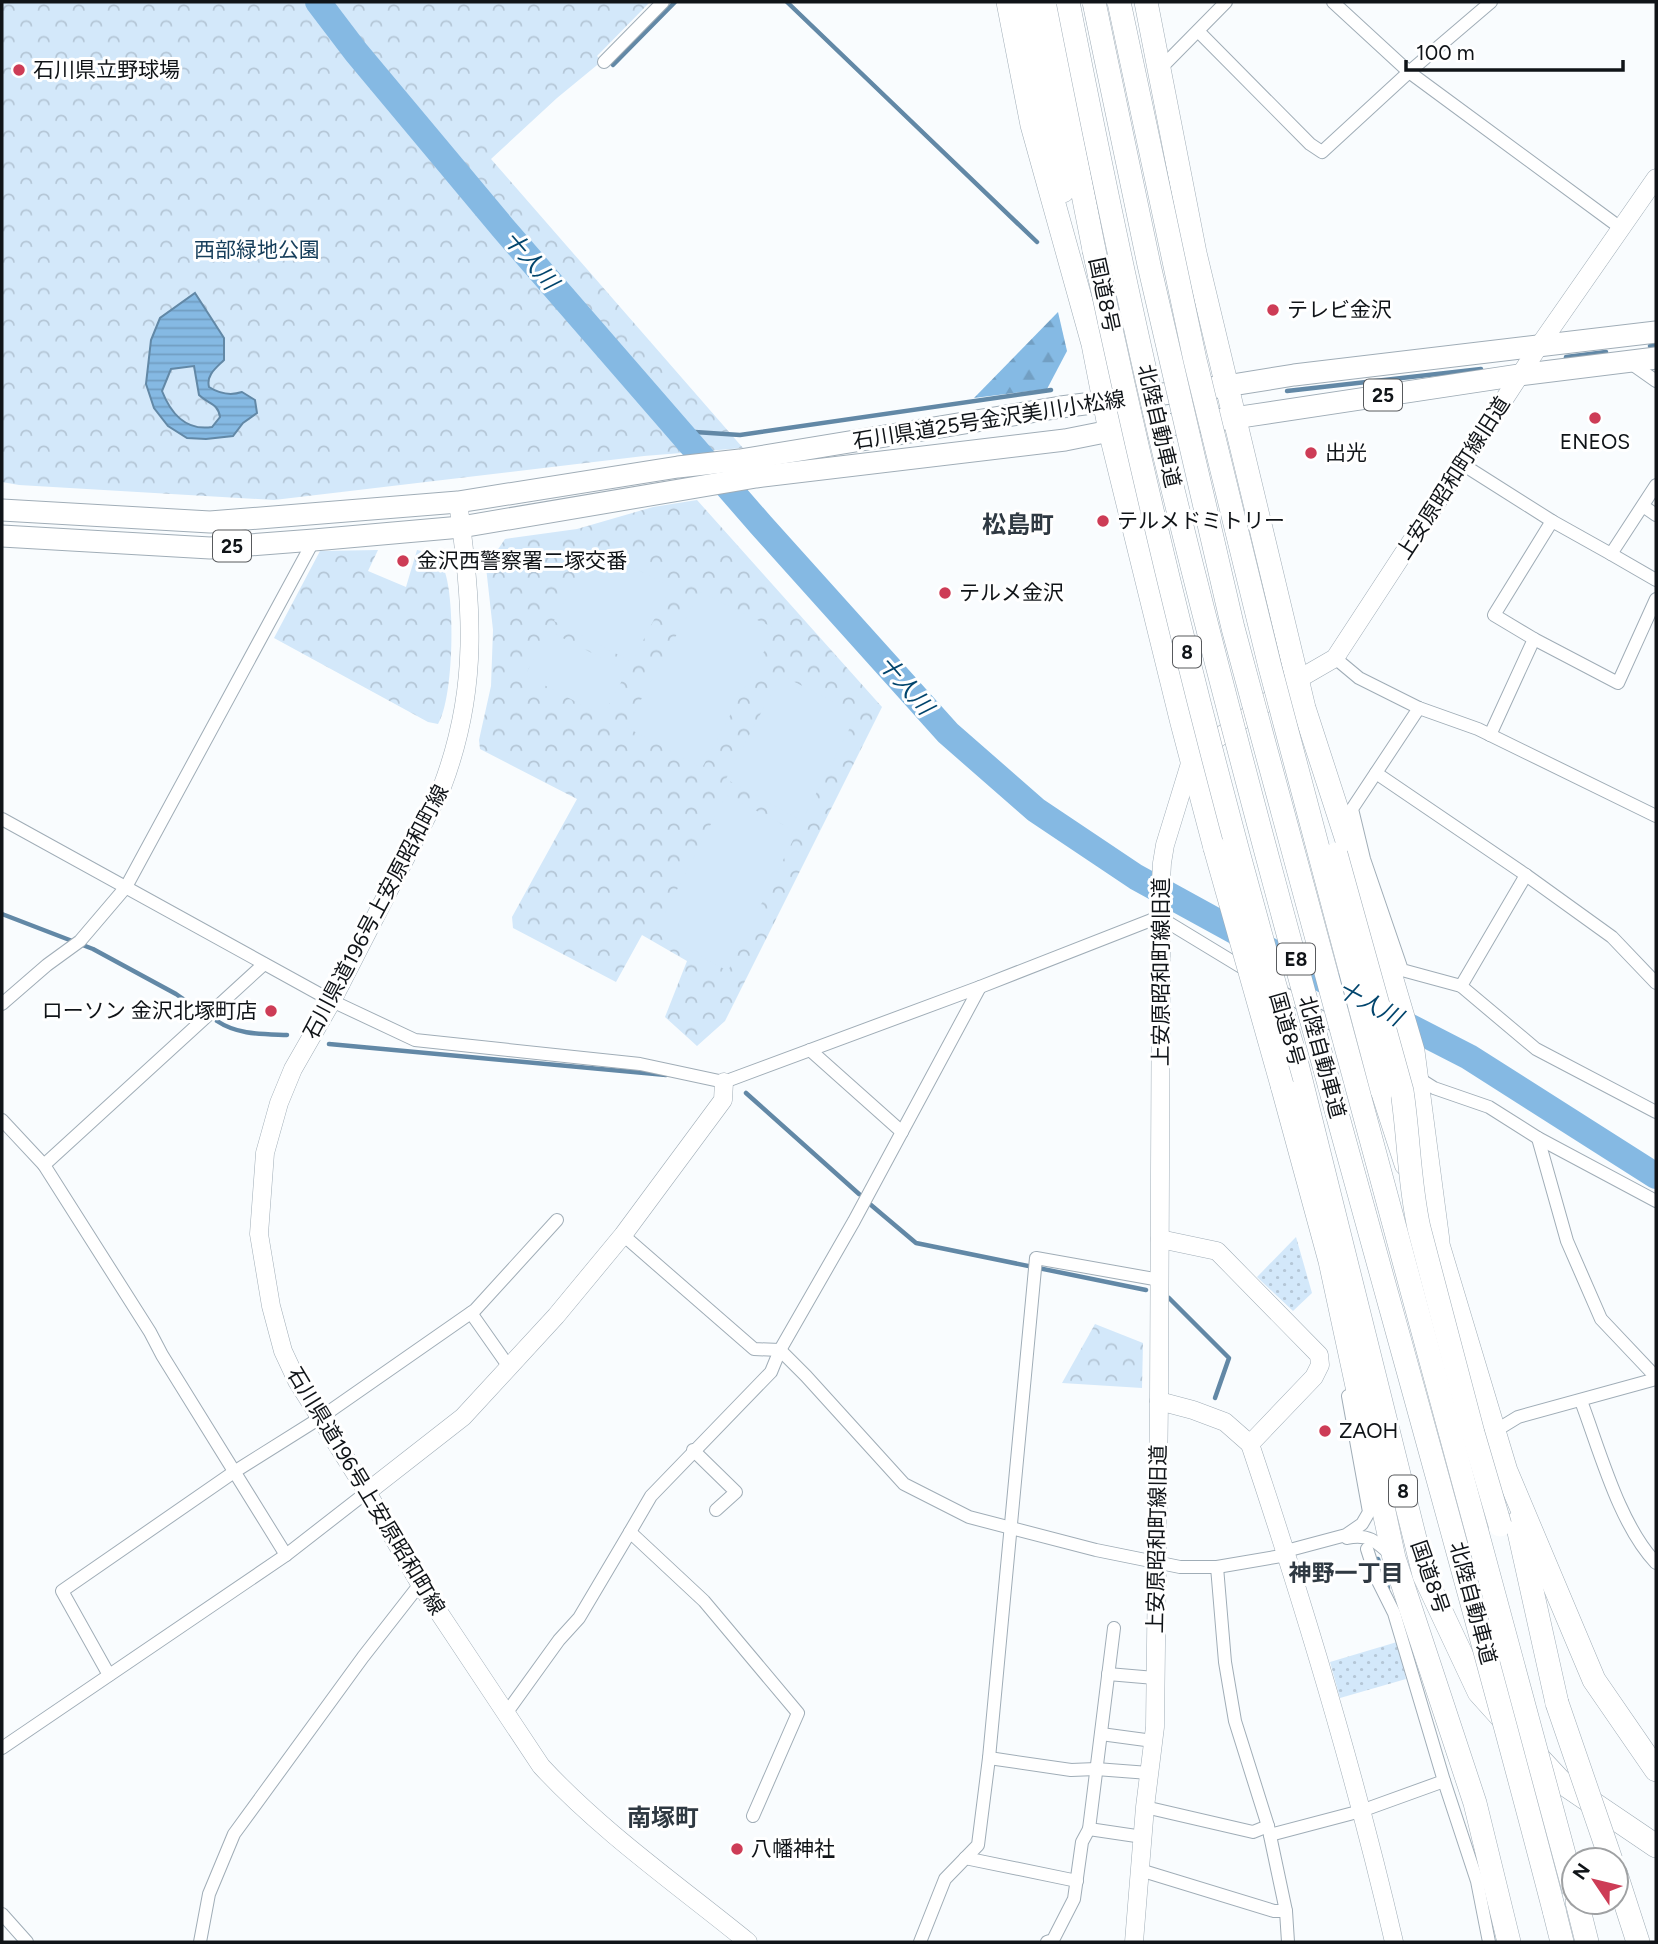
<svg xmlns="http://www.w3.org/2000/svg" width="1658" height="1944" font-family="Figtree,'Noto Sans JP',sans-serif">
	<defs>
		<pattern id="grass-dots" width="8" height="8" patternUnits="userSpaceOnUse" patternTransform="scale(1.75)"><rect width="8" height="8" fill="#d3e8fa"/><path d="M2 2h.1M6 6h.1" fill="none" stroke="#b4c6d6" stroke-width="1.8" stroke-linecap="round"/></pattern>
		<pattern id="forest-firs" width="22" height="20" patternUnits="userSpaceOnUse" patternTransform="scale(1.75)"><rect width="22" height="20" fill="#85bae4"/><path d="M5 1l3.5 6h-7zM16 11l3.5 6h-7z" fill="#729fc3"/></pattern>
		<pattern id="park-crowns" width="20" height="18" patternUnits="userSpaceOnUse" patternTransform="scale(1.75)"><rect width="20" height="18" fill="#d3e8fa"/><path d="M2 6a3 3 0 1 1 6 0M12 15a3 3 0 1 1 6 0" fill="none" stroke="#b4c6d6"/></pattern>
		<pattern id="water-rules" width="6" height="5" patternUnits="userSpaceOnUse" patternTransform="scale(1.75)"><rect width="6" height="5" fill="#85b9e3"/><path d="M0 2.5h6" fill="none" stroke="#729ec2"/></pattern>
	</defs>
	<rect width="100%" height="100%" fill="#f9fcfe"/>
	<!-- grass -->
	<g fill="url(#grass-dots)">
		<polygon points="1296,1237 1312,1293 1293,1311 1257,1277"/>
		<polygon points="1397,1642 1406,1679 1340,1698 1330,1662"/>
	</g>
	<!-- forest -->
	<polygon fill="url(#forest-firs)" points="1058,312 1067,351 1047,389 974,398"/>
	<!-- park -->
	<g fill="url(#park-crowns)">
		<polygon points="2,2 650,2 597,56 602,61 557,98 491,159 743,448 644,456 274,500 19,485 2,482"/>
		<polygon points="697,500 882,707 725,1021 697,1046 665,1017 687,961 642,935 616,982 513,928 512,917 577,799 480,749 479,740 491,686 493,630 486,567 505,539 577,529 653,507"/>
		<path d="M378 550 368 571 406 587 417 550C429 553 437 555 443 567 456 594 454 699 438 724L428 722 274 638 320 551Z"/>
		<polygon points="1095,1324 1143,1343 1142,1388 1062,1383"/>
	</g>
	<!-- pitch -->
	<g fill="#d3e8fa">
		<polygon points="594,547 671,587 632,662 554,621"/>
		<polygon points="700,592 776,629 702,768 626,727"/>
		<polygon points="549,631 627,671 603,716 525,675"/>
		<polygon points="781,675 857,714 802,821 726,779"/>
		<polygon points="726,795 797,832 728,971 655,932"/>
	</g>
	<!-- water -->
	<path fill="url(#water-rules)" stroke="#6288a6" stroke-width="2" fill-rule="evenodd" d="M195 293 224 338V360C216 368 206 375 209 387 220 394 230 396 242 392L255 400 257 413 243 423 233 436 206 439 187 438 168 426 154 408 146 384 151 340 160 318ZM194 366 199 395C208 404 218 403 220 417L212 427C186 431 171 414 162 391L171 369Z"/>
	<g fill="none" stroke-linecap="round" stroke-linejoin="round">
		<!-- stream -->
		<g stroke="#6288a6" stroke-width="4.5">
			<polyline points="787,2 1037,242"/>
			<polyline points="613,65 675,2"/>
			<polyline points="1650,346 1656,345"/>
			<polyline points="1566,357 1606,352"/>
			<polyline points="1287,391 1481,369"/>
			<polyline points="680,431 740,435 1051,390"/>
			<polyline points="2,914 93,949 176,994 202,1012"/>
			<path d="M217 1021C238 1035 262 1034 287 1035"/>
			<polyline points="329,1044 666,1075"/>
			<polyline points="746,1093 859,1194"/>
			<polyline points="871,1205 916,1243 1146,1290"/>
			<polyline points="1169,1298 1229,1358 1215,1398"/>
			<polyline points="1378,1559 1388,1588"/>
		</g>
		<!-- river -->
		<polyline stroke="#85b9e3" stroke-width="26" points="318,2 356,52 503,228 761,525 948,733 1036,810 1136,877 1391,1017 1469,1057 1656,1176"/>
		<!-- street casing -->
		<g stroke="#a0adb7" stroke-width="14">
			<g id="street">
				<polyline points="1333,2 1409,72 1622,229"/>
				<polyline points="1198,31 1310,144 1322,152 1409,72 1491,2"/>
				<polyline points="604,62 663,2"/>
				<polyline points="1158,71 1226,2"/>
				<polyline points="1629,362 1656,381"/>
				<polyline points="1462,464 1552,521"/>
				<polyline points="1643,506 1656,515"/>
				<polyline points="1611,554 1656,580"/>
				<polyline points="1534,639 1618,683 1656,599"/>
				<polyline points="1335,658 1359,678 1419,708 1478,729 1656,816"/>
				<polyline points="1419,708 1352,809 1364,859 1402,970 1461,986 1536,1049 1656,1112"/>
				<polyline points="1490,735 1534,639 1494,615 1552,521 1611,554 1656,485"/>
				<polyline points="1376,773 1526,875"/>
				<polyline points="2,819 332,1001 415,1040 640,1064 724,1082 980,987 1159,917 1248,971"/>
				<polyline points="1461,986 1526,875 1612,937 1656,983"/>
				<polyline points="1279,990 1340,1029"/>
				<polyline points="2,1004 47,965 80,941 126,887 314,540"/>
				<polyline points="810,1050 902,1132"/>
				<polyline points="1415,1076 1434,1088 1489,1107 1538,1138 1656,1201"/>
				<polyline points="2,1120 44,1165 150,1332 162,1355 286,1555"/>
				<polyline points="1538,1138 1567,1241 1601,1319 1656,1377"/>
				<polyline points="44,1165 264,964"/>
				<polyline points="623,1235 754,1349 780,1350 806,1376 904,1484 969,1517 1096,1550 1180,1567 1217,1567 1287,1555"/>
				<polyline points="471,1313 509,1367"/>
				<path d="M1581 1401C1600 1451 1619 1524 1656 1563"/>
				<polyline points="1495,1431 1518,1417 1656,1379"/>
				<polyline points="693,1450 736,1492 716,1510"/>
				<polyline points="630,1532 651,1496 771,1372 780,1350 854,1221 980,987"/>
				<path d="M1347 1538C1368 1533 1377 1542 1391 1555"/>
				<polyline points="1286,1551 1346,1535 1362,1524 1369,1512 1348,1396"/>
				<polyline points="1217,1567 1225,1662 1235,1721 1268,1826 1286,1911 1288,1942"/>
				<polyline points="1108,1674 1155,1678"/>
				<polyline points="109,1675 62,1591 234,1472 320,1418 475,1310 557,1220"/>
				<polyline points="505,1715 559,1640 579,1618 630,1532 704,1601 798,1713 753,1816"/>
				<polyline points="1101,1734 1153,1741"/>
				<polyline points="2,1748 286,1555 367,1492"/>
				<polyline points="989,1758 1071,1770 1096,1769 1149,1773"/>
				<polyline points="1444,1781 1477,1881 1489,1942"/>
				<polyline points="1145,1807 1253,1832 1268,1826"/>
				<polyline points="1089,1829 1143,1837"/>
				<polyline points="1270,1835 1361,1811 1444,1781 1394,1613 1376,1577 1367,1549"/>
				<polyline points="965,1858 1077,1881"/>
				<polyline points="1140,1870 1274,1911 1286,1911"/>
				<polyline points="2,1914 27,1942"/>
				<polyline points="200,1942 209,1894 234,1834 363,1657 420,1584"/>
				<polyline points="920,1942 945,1879 978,1845 989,1758 1036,1258 1160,1280"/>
				<polyline points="1047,1942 1053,1940 1074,1899 1082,1842 1089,1829 1114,1628"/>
			</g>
		</g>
		<!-- secondary casing -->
		<g stroke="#a0adb7" stroke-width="19">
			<g id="secondary">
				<path d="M458 502C472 606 480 687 442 787L332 1001 293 1069 279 1103 265 1153 259 1234 271 1306 283 1351 297 1381 367 1492 420 1584 541 1766C602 1832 678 1885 748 1942"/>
				<path d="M1160 1239 1217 1251 1319 1355 1320 1365 1314 1377 1250 1444C1305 1608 1355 1774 1394 1942"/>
				<polyline points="1159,1401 1193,1410 1225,1422 1250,1444"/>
				<polyline points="367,1492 463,1417 556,1316 623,1235 723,1100 724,1082"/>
				<polyline points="1134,1942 1145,1807 1155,1727 1159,1401 1161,944 1159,917 1162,863 1165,845 1192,757 1297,680 1335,658 1539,346 1656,178"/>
			</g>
		</g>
		<!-- primary casing -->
		<g stroke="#a0adb7" stroke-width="23">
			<g id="primary">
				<polyline points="2,510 210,522 458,502 678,467 740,460 1061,407 1226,386 1294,375 1656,332"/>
				<polyline points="2,536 210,548 314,540 461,527 756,477 1065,440 1110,431 1234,418 1519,375 1656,358"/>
			</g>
		</g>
		<!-- highway casing -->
		<g stroke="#a0adb7" stroke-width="24">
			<g id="highway">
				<polyline points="1008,2 1032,125 1093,344 1110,431 1182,723 1215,848"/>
				<polyline points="1024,2 1063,191"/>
				<polyline points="1045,2 1094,250"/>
				<polyline points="1146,2 1195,253 1304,708 1390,973 1413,1051 1438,1241"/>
				<polyline points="1294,1052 1424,1575 1479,1692 1506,1722"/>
				<polyline points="1282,1085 1330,1261 1394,1558 1475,1803 1509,1942"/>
				<polyline points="1382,1090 1406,1164"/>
				<polyline points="1433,1228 1506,1471 1594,1680 1656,1770"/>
				<polyline points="1517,1523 1557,1703"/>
				<polyline points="1534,1753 1560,1781 1656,1846"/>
				<polyline points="1616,1874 1638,1942"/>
				<polyline points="1577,1902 1587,1942"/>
				<polyline points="1554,1910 1562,1942"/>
			</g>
		</g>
		<!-- street -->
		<use href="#street" stroke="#fff" stroke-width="12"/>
		<!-- secondary -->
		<use href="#secondary" stroke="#fff" stroke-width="18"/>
		<!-- primary -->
		<use href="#primary" stroke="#fff" stroke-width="21"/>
		<!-- highway -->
		<use href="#highway" stroke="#fff" stroke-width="23"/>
		<!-- highway-bridge casing -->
		<g stroke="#a0adb7" stroke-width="24" stroke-linecap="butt">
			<g id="highway-bridge">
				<path d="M1068 2C1098 154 1129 306 1165 457 1283 944 1428 1425 1554 1910"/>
				<polyline points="1094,2 1149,265 1233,628 1574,1891"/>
				<polyline points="1119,2 1195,360 1270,667 1382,1090"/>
				<path d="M1094 250C1151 519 1217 787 1294 1052"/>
				<polyline points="1215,848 1282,1085"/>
				<path d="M1336 854 1402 1091C1409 1137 1409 1183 1419 1228L1473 1433 1500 1525"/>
				<polyline points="1557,1703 1611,1860"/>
			</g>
		</g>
		<!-- highway-bridge -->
		<use href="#highway-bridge" stroke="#fff" stroke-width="23"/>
	</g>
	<!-- markers -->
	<g fill="#cd3c56" stroke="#fff" stroke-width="2.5">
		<circle cx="19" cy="70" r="7"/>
		<circle cx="1273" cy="310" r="7"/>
		<circle cx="1595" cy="418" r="7"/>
		<circle cx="1311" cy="453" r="7"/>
		<circle cx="1103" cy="521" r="7"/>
		<circle cx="403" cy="561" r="7"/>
		<circle cx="945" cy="593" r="7"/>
		<circle cx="271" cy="1011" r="7"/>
		<circle cx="1325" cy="1431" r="7"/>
		<circle cx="737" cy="1849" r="7"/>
	</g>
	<g text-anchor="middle" stroke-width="6" stroke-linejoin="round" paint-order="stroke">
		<!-- shield labels -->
		<g fill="#fff" stroke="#585a5d" stroke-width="2">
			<rect x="1364" y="379.5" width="38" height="31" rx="5"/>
			<rect x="213" y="530.5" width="38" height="31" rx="5"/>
			<rect x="1173" y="636.5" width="28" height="31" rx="5"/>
			<rect x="1277" y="943.5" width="38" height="31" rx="5"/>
			<rect x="1389" y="1475.5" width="28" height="31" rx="5"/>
		</g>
		<g font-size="19" font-weight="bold" fill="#101418">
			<text x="1383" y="402">25</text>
			<text x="232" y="553">25</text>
			<text x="1187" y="659">8</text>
			<text x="1296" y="966">E8</text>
			<text x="1403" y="1498">8</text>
		</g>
		<!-- poi labels -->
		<g font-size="21" fill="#101418" stroke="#fff" text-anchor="start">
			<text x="33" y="77">石川県立野球場</text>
			<text x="1287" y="317">テレビ金沢</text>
			<text x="1595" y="449" text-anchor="middle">ENEOS</text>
			<text x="1325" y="460">出光</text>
			<text x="1117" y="528">テルメドミトリー</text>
			<text x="417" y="568">金沢西警察署二塚交番</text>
			<text x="959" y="600">テルメ金沢</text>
			<text x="257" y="1018" text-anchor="end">ローソン 金沢北塚町店</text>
			<text x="1339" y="1438">ZAOH</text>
			<text x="751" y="1856">八幡神社</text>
		</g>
		<!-- park labels -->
		<g font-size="21" fill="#153d5a" stroke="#fff">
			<text x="257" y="257">西部緑地公園</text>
		</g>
		<!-- street labels -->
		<g font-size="21" fill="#101418" stroke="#fff">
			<text transform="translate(1104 295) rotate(78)" y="7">国道8号</text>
			<text transform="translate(989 420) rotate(-9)" y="7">石川県道25号金沢美川小松線</text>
			<text transform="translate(1159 426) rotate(77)" y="7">北陸自動車道</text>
			<text transform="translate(1453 478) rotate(-57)" y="7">上安原昭和町線旧道</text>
			<text transform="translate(376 912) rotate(-62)" y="7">石川県道196号上安原昭和町線</text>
			<text transform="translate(1161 972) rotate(-90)" y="7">上安原昭和町線旧道</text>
			<text transform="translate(1287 1029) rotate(74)" y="7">国道8号</text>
			<text transform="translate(1322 1057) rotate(75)" y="7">北陸自動車道</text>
			<text transform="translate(366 1491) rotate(59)" y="7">石川県道196号上安原昭和町線</text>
			<text transform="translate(1157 1539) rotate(-89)" y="7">上安原昭和町線旧道</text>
			<text transform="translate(1430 1577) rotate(71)" y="7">国道8号</text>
			<text transform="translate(1473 1603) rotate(75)" y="7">北陸自動車道</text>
		</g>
		<!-- water labels -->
		<g font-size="23" font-style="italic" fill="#02456d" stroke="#fff">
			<text transform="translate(531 260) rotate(49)" y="8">十人川</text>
			<text transform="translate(906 685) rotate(49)" y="8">十人川</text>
			<text transform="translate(1370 1003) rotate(28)" y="8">十人川</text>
		</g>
		<!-- neighbourhood labels -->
		<g font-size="23" font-weight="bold" fill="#2f3942" stroke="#fff">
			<text x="1346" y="1581">神野一丁目</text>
		</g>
		<!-- quarter labels -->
		<g font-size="24" font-weight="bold" fill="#2f3942" stroke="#fff">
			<text x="1018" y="533">松島町</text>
			<text x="663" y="1826">南塚町</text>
		</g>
	</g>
	<!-- border -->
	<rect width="1658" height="1944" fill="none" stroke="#101418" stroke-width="7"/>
	<!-- north arrow -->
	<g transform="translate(1595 1881) rotate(305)"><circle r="33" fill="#ffffff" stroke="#9fa1a3" stroke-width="2"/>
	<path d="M0-5L12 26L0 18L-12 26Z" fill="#cd3c56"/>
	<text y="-10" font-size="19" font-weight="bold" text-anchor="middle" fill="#101418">N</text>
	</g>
	<!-- scale -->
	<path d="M1406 60v10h217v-10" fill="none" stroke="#101418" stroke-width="3.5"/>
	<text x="1416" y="60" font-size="21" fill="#101418" stroke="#ffffff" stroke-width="5" paint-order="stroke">100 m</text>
</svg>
